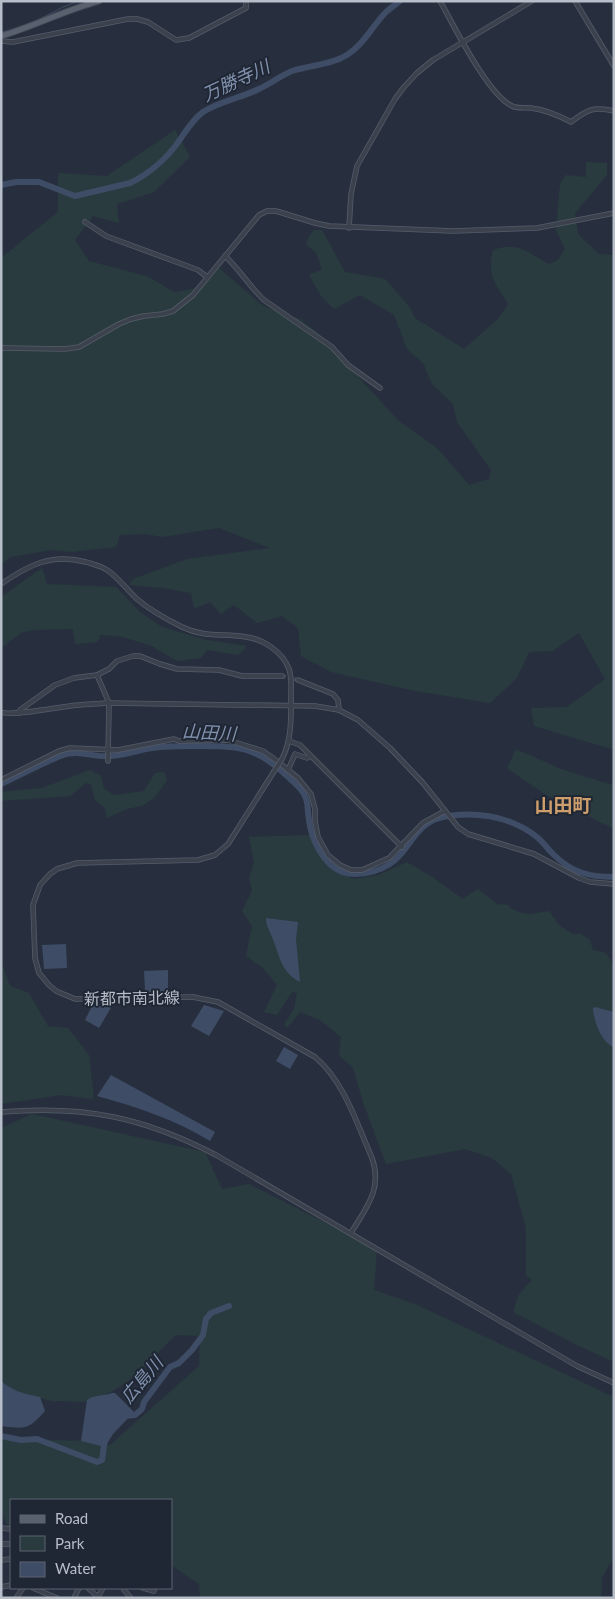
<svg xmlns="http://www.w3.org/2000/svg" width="615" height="1599" font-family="Lato,'Noto Sans JP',sans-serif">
	<rect width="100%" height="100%" fill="#272f3e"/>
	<!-- green -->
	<g fill="#293b3f">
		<path d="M175 130 190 157 154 192 117 204 119 223 93 216 75 240 89 261 149 277 174 292C197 289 204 287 219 268L263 306 300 319 333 345 362 381 398 420 439 450 469 485 489 479 491 470 457 422 453 404 432 384 423 363 407 349 394 315 360 295 334 309 321 296 309 275 322 269 316 252 306 245 309 236 314 230H322L345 272 385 279 409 306 415 318 464 349 499 318 508 304C495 282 487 277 493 250 519 241 527 253 549 264L558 260 565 249 556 230 560 184 566 175 586 177V162L607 163V175L575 213 578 234 599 254 614 255V750L534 726 531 708 567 707 605 679 579 633 552 651 529 652 517 678 490 703 415 691 331 672 301 656 298 628 282 616 257 623 234 605 221 614 210 602 194 609 191 593 162 588 129 585 133 579 187 559 270 548 219 528 162 537 145 534 120 535 116 547 71 552 52 550 10 557 1 565V258L58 212V173L107 176Z"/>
		<polygon points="42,568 47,584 116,587 140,612 162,627 207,640 247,646 238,655 207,650 201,658 177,661 152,646 119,636 100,635 98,642 75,644 73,629 34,630 21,633 1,648 1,597"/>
		<polygon points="516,749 561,769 612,785 614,763 614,829 546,795 507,768"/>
		<polygon points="90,770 101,776 104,789 114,795 144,791 155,773 164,772 167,780 155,797 142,806 127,809 107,818 104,807 95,800 91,785 85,783 71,796 1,801 1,792 42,788"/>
		<polygon points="309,835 334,871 354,879 378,875 407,862 432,877 463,899 478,889 497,904 508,905 512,909 522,913 530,914 549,911 559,925 573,934 581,934 590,940 593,950 606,953 614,965 614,1362 579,1346 513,1312 519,1294 532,1280 526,1276 526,1228 511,1174 492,1158 465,1149 386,1164 363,1102 353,1068 339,1055 341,1037 320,1020 300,1012 288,1027 284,1025 294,1009 297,993 292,992 277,1015 264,1012 277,985 262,967 246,956 252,926 242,911 252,891 249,878 254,863 249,837"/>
		<polygon points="1,961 10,986 29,993 48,1026 68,1028 89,1055 94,1099 61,1095 1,1104"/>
		<polygon points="32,1114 205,1152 222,1189 249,1184 377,1249 374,1290 415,1304 614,1397 614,1556 602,1578 601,1598 200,1598 199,1584 171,1565 171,1500 11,1500 11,1529 9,1528 1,1512 1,1439 91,1441 110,1445 199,1366 200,1336 176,1335 126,1383 93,1402 52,1401 15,1392 1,1392 1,1128"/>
	</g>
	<!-- water -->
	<g fill="#3e4c66">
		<path d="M266 918 298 922 296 939 300 982C280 971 280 956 272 937 269 929 266 926 266 918Z"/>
		<polygon points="66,944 67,968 44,969 42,945"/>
		<polygon points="168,970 168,993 148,993 145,990 144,971"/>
		<polygon points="204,1005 224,1011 209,1036 191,1026"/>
		<polygon points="92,1006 112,1006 99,1028 85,1020"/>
		<path d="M595 1007 614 1012V1048C600 1040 596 1025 593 1011V1008Z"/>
		<polygon points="284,1047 298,1055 290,1069 276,1061"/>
		<path d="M111 1075 215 1132 210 1141C174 1119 137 1107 97 1096Z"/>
		<path d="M1 1381C13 1391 24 1394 40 1397L45 1411C28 1430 26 1429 1 1426Z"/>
		<path d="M112 1393H115L134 1412 113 1434 105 1447 81 1441 87 1400C92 1395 104 1396 112 1393Z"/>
	</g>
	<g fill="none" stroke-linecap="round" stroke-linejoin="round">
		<!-- stream -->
		<g stroke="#3e4c66" stroke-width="1">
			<polyline points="34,22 63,7 79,1"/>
			<polyline points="1,32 7,31"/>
		</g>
		<!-- river -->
		<g stroke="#3e4c66" stroke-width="6">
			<path d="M1 185 16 182H39L75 196 130 183C149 174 167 158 179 141 186 131 192 120 203 112 220 101 241 98 259 89 270 84 280 76 292 71 310 65 331 65 347 55 363 45 372 27 385 13 389 9 395 5 400 1"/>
			<path d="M1 784C21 775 42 763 63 755 78 749 95 758 111 756 125 755 138 750 152 748 167 746 182 746 197 746 238 746 255 746 286 775 291 780 298 785 302 791 309 800 307 809 309 820 311 839 323 864 342 872 360 878 388 870 400 855 408 846 414 835 424 826 432 819 445 816 456 815 485 813 514 819 537 837 543 842 547 848 553 854 571 872 588 877 614 877"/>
			<polyline points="124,1416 135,1415 142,1409 144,1402 170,1367 179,1363 192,1350 203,1335 206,1319 211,1313 229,1306"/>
			<polyline points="1,1436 21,1440 37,1439 97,1462 102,1460 105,1438"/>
		</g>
		<!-- minor-tunnel -->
		<polyline stroke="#3d4453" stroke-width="4" stroke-dasharray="4 2" stroke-linecap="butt" points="282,676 298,680"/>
		<!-- minor casing -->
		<g stroke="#565d69" stroke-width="5.5">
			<g id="minor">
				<path d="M440 1C454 26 488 95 512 106 518 109 525 107 531 108 546 110 558 115 571 122 587 110 593 106 614 111"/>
				<polyline points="575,1 614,66"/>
				<polyline points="1,41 13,42 128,19 137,19 148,22 176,40 189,38 246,8 246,1"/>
				<polyline points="85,222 106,236 198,270 207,277"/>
				<polyline points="349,228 351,194 357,166 395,99 404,87 417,73 433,60 532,1"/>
				<path d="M225 256C240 270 250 287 264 300L332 347 348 365 380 388"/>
				<polyline points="1,348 65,349 79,347 119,324 131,319 144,316 163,314 173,311 193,295 259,215 267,211 276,211 315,223 329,226 453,231 537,228 614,213"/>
				<path d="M1 584C29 565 51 553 86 562 92 564 101 566 107 570 118 577 127 590 137 599 151 611 166 619 182 627 205 638 223 633 246 637 263 639 283 652 289 669 292 677 291 688 291 696 291 718 292 739 282 759"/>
				<polyline points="97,675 109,703 108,761"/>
				<polyline points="298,680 333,694 338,700 339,710"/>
				<path d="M1 712C13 717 62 706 79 705 88 704 97 704 106 703L315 706 339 710 358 720 390 748 423 783 458 827 468 834 534 854 579 878 590 882 614 884"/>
				<polyline points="19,713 20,710 55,685 74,678 97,675 109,669 117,661 133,656 140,656 160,664 177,669 219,670 242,676 282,676"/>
				<polyline points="289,741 300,745 402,847"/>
				<polyline points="288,770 295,754 307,758 310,756"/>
				<path d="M273 773 228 844 215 855 198 860 77 863 57 869 50 874 40 885 33 905 35 958 39 973 49 985 56 991 75 999 193 997 218 1002 315 1057C344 1081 357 1124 372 1158 383 1189 366 1208 351 1233"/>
				<polyline points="1,780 59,751 70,748 118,750 174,739 179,741 228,740 263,751 277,761 298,778 311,794 315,809 315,821 318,837 328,855 340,865 351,870 362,870 389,858 423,823 445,811"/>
				<path d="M1 1112C84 1105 143 1117 216 1155L577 1366 614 1383"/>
				<polyline points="1,1528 11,1529"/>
				<polyline points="1,1544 11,1544"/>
				<polyline points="1,1560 11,1559"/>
				<polyline points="1,1587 11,1585"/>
				<polyline points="33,1588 57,1598"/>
				<polyline points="88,1588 99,1598"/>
				<polyline points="125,1588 124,1590 131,1598"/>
				<polyline points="143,1588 154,1591"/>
				<polyline points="98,1597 103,1588"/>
				<polyline points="16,1598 23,1588"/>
				<polyline points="74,1598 79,1588"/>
			</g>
		</g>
		<!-- major casing -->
		<g stroke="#444b58" stroke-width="7">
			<path id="major" d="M1 36C35 26 65 10 99 1"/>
		</g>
		<!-- minor -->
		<use href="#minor" stroke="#3b424e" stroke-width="4"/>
		<!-- major -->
		<use href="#major" stroke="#59616e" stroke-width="5"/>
		<!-- minor-bridge casing -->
		<g stroke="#565d69" stroke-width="5.5" stroke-linecap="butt">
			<polyline id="minor-bridge" points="273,773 282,759"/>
		</g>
		<!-- minor-bridge -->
		<use href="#minor-bridge" stroke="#3b424e" stroke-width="4"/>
	</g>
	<g text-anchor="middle" stroke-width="4" stroke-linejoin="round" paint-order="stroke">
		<!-- street labels -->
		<g font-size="16" fill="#b7bdc9" stroke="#202734">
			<text transform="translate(132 998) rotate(-1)" y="6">新都市南北線</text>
		</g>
		<!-- water labels -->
		<g font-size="18" font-style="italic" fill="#8191ae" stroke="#202734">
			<text transform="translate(236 81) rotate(-25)" y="6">万勝寺川</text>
			<text transform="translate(209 733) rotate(3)" y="6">山田川</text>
			<text transform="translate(142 1380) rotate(-50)" y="6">広島川</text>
		</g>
		<!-- quarter labels -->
		<g font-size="19" font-weight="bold" fill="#ce9e6d" stroke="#202734">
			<text x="563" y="812">山田町</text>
		</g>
	</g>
	<!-- border -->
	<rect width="615" height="1599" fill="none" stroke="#b7bdc9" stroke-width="5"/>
	<!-- legend -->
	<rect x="10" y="1499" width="162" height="90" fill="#202734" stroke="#5c6370"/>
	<rect x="20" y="1515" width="25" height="8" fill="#59616e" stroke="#5c6370"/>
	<text x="55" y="1524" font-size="15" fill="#b7bdc9">Road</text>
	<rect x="20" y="1536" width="25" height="15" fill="#293b3f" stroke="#5c6370"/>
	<text x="55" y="1549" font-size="15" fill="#b7bdc9">Park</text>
	<rect x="20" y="1562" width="25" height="15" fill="#3e4c66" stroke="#5c6370"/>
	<text x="55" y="1574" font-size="15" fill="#b7bdc9">Water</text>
</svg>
